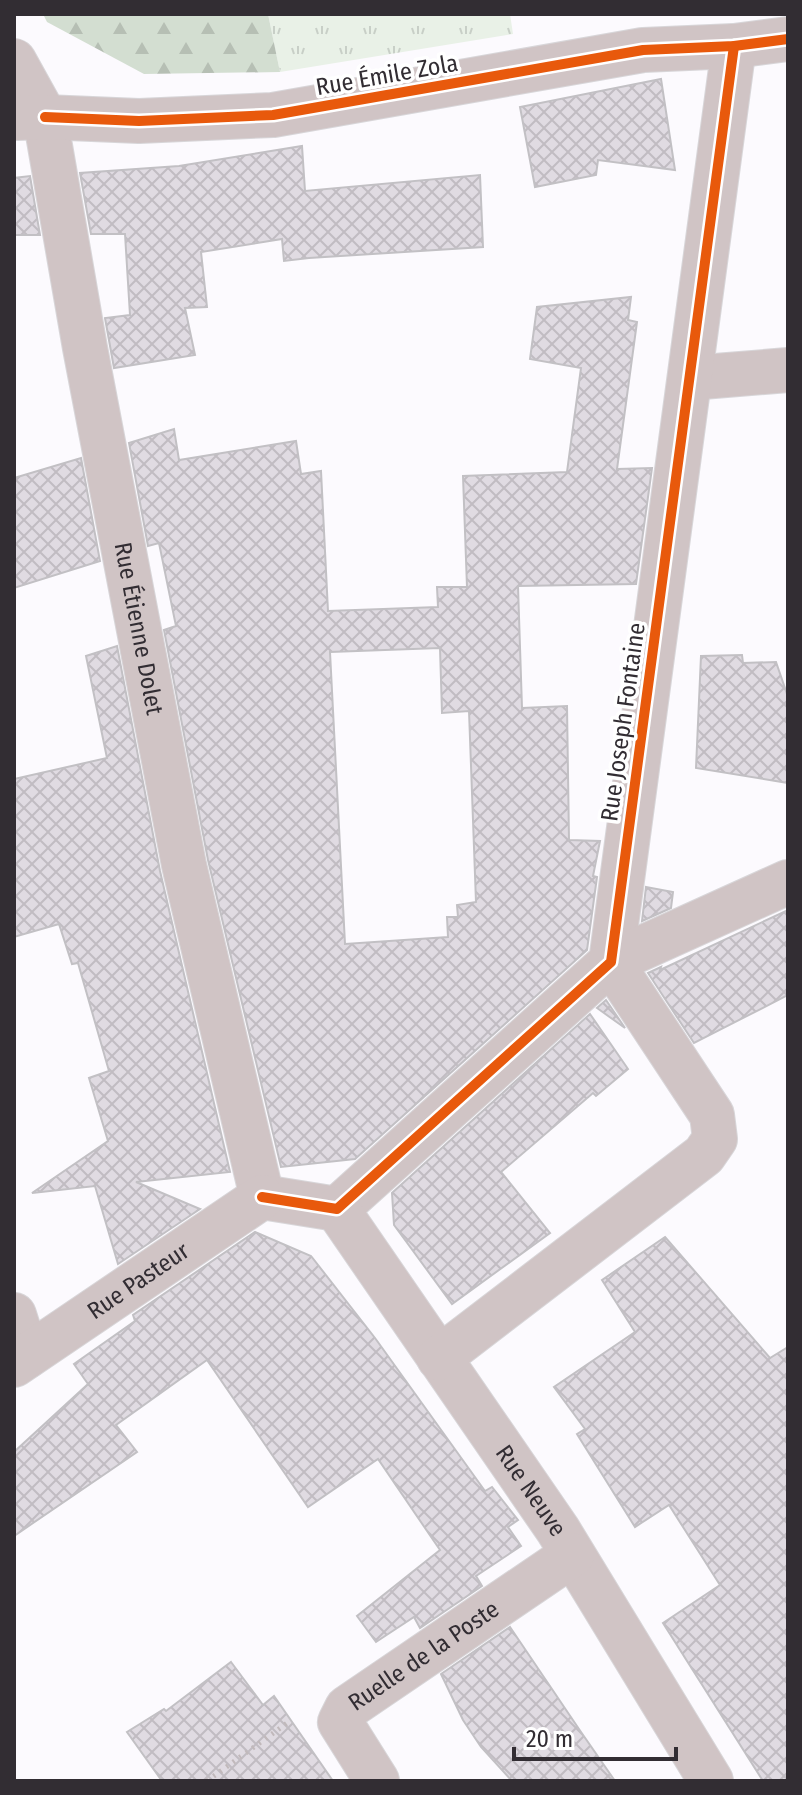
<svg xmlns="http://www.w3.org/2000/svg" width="802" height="1795" font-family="'Fira Sans Condensed',sans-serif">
	<defs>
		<pattern id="grass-tufts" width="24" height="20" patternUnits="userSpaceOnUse" patternTransform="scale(2)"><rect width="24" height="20" fill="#e9f1e7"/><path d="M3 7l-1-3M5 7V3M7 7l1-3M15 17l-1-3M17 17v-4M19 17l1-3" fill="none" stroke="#c8cfc7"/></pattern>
		<pattern id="forest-firs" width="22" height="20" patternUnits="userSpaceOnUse" patternTransform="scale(2)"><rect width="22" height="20" fill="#d3ded1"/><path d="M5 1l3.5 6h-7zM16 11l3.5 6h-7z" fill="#b6bfb4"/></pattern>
		<pattern id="building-cross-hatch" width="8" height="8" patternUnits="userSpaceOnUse" patternTransform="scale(2)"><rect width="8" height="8" fill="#e0dbe2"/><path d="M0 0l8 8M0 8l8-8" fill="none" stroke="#c1bcc2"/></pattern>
	</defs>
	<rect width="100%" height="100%" fill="#fcfafe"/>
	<!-- grass -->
	<polygon fill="url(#grass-tufts)" points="268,14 510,14 513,34 280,72"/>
	<!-- forest -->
	<polygon fill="url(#forest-firs)" points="43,14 268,14 280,72 144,74 47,22"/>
	<!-- building -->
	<g fill="url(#building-cross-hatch)" stroke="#c2c0c4" stroke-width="2" fill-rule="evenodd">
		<polygon points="661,79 675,170 598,160 596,175 535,187 520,107"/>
		<polygon points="302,146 305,191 480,175 483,247 309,258 284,261 282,239 201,252 207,307 185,308 195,355 114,368 105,318 130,315 125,234 91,234 80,173 179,166"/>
		<polygon points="30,176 40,235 14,235 14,178"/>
		<path d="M631 297 628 320 637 322 617 469 652 468 636 584 518 586 522 708 567 706 569 840 600 841 593 876 597 877 587 950 355 1159 281 1167 208 860 164 630 176 626 159 543 148 546 129 443 174 429 179 460 296 441 301 474 321 471 328 611 438 607 437 587H467L463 476 567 472 581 368 530 359 537 307ZM440 648 442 713 469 711 476 902 457 905 458 917H447L448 937 345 944 330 652Z"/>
		<polygon points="81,458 100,561 14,588 14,478"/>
		<polygon points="117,646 160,871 230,1172 136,1182 200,1209 118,1264 95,1186 32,1193 108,1141 89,1078 109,1071 78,963 72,964 59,924 14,937 14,779 107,758 86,656"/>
		<polygon points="742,655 743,663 776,662 788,697 788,783 696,768 701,656"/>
		<polygon points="646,887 673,892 671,908 642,921"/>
		<polygon points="788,910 788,995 694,1043 648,973 661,967 660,970"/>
		<polygon points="606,1000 625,1028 597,1008"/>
		<polygon points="590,1014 628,1069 596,1096 593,1093 501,1172 550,1233 452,1304 394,1225 392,1193"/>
		<polygon points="255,1232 311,1256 375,1338 485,1491 492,1487 518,1520 508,1527 521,1546 476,1576 482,1586 420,1628 414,1617 376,1642 357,1616 440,1550 378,1459 308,1507 207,1360 116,1425 137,1452 14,1536 14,1452 88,1384 74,1364 135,1321 133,1315"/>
		<polygon points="665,1237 770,1358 788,1347 788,1781 763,1781 663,1623 720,1585 669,1505 635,1527 577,1434 585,1429 554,1387 635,1332 602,1280"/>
		<polygon points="510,1627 581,1732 615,1781 512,1781 481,1747 463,1720 441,1674"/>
		<polygon points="231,1662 263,1705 274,1696 333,1781 162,1781 127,1732 164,1709 166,1711"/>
	</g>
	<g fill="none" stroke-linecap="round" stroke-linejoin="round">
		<!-- minor casing -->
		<g stroke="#d8d6d9" stroke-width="46">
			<g id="minor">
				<path id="s1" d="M14 61 45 117 85 348 184 865 262 1197"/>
				<polyline points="17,118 45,117 139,121 273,115 643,50 734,46 788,39"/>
				<polyline points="690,378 788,370"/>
				<polyline points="262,1197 337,1209 611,962 734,46"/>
				<path id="s2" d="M337 1209 558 1530 711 1781"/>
				<polyline points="14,1315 27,1356"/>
				<polyline points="439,1358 704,1155 715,1139 712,1115 611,962 788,882"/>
				<path id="s3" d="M14 1365 262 1197"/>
				<path id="s4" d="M377 1781 340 1722 347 1708 572 1555"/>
			</g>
		</g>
		<!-- path -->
		<polyline stroke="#c1b9bb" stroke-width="5" stroke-dasharray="2 6" stroke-linecap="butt" points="207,1781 290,1721"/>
		<!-- minor -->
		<use href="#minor" stroke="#d0c4c5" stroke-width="44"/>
		<!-- cycleway casing -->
		<g stroke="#fff" stroke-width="15">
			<g id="cycleway">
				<polyline points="45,117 139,121 273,115 643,50 734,46 788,39"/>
				<polyline points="262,1197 337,1209 611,962 734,46"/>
			</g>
		</g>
		<!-- cycleway -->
		<use href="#cycleway" stroke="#e8590c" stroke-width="10"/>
	</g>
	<g text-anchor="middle" stroke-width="7" stroke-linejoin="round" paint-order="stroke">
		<!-- street labels -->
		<g font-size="24" fill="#322d33" stroke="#fff">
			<text transform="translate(387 75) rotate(-10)" y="8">Rue Émile Zola</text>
			<text dy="8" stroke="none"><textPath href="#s1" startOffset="584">Rue Étienne Dolet</textPath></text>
			<text transform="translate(623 722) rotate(-82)" y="8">Rue Joseph Fontaine</text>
			<text dy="8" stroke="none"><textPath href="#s3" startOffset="150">Rue Pasteur</textPath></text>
			<text dy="8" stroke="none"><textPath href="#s2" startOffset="342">Rue Neuve</textPath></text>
			<text dy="8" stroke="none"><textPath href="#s4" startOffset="178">Ruelle de la Poste</textPath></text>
		</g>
	</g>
	<!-- border -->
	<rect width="802" height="1795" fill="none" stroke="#322d33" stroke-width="32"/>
	<!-- scale -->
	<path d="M514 1747v12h162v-12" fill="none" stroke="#322d33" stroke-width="4"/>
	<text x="526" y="1747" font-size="24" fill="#322d33" stroke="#ffffff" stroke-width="6" paint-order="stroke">20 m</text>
</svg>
